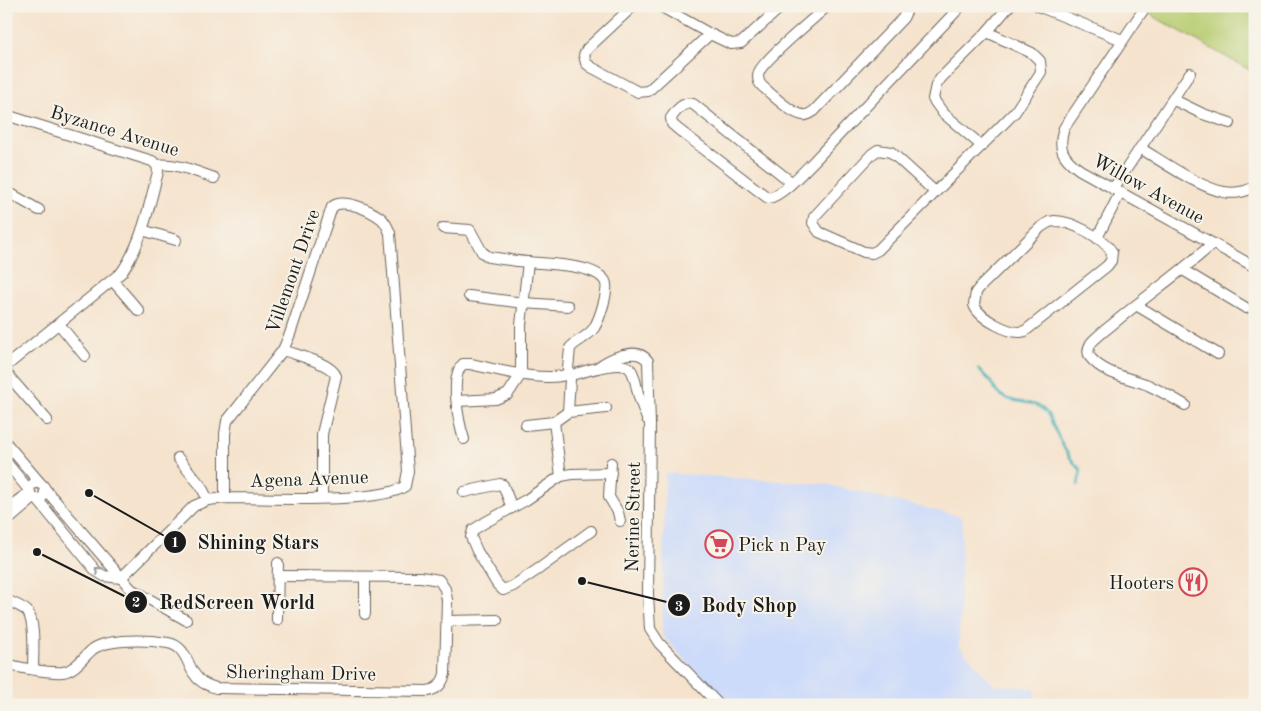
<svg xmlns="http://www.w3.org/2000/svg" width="1261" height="711" font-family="'Old Standard TT',serif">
	<rect width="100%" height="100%" fill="#f7f3e8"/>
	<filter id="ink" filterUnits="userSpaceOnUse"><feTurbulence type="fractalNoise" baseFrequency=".02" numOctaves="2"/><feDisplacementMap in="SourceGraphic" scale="10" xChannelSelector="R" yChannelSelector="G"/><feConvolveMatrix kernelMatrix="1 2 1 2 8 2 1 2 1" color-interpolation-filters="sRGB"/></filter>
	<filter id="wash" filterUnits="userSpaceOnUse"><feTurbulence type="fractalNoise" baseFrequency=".0096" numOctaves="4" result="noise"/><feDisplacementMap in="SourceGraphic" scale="20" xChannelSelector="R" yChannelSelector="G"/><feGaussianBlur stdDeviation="1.12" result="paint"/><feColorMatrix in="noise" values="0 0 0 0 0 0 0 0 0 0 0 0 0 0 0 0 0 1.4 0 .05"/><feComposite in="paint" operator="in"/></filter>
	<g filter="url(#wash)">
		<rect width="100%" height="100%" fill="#f5e3cd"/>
		<!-- built -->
		<polygon fill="#cddbfa" points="665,473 825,484 962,517 959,646 994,685 1036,688 1033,705 727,705 662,635"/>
		<!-- green -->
		<polygon fill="#b7cd72" stroke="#6a7447" points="1157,6 1255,6 1255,73 1151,15"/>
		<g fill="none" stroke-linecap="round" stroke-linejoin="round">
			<!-- stream -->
			<path stroke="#40b1b9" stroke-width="2.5" d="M978 369C982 374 989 378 991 383 995 389 997 394 1004 397 1018 405 1035 399 1047 413 1052 421 1055 430 1059 438 1064 449 1072 462 1081 470L1078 485"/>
		</g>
	</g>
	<g filter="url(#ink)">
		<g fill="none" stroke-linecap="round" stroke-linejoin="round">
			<!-- minor casing -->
			<g stroke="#68625a" stroke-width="12">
				<g id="minor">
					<polyline points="633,6 587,49 584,55 586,63 591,67 638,92 648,91 710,34"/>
					<polyline points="660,6 710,34 731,44 741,43 782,6"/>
					<path d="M827 6C814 19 765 58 759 72 757 78 758 82 762 86 771 94 792 114 803 115 807 116 811 113 814 111L903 18 909 6"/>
					<polyline points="1038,6 1122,40"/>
					<path d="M1146 6 1064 128C1057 149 1063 158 1080 170L1255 267"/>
					<polyline points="1174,100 1203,114 1230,123"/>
					<path d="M6 115 152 161 157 165C175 162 197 172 214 178"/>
					<polyline points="982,146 943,113 933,99 936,85 941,78 987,32 1009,6"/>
					<path d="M1140 148C1162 161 1200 188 1224 192 1234 194 1247 192 1255 186"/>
					<path d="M791 182 693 104C683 101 676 111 671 118L672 124 679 130 768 198C781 197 805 170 815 160L961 6"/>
					<polyline points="1113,189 1190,73"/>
					<polyline points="6,191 39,210"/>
					<polyline points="934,191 891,152 878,150 872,154 814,217 813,223 819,232 864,252 872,253 878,250 1015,112 1041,72 1040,61 1032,53 987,32"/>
					<path d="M1055 221C1071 221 1104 238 1112 252L1111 261 1107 266 1025 331C1011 336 979 318 974 305L976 292 980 287 1041 227 1049 222Z"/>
					<path d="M443 228 470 230 482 252 489 257C502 259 515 261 528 262 545 264 595 264 605 281 610 289 599 320 594 328 588 337 577 340 570 348L568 369"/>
					<polyline points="142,230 176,240"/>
					<polyline points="1097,238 1120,193"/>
					<polyline points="1183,270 1246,308"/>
					<polyline points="113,281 139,311"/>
					<polyline points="469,296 524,303 568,306"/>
					<polyline points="1136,305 1218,354"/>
					<polyline points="59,324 85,356"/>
					<path d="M283 350C296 355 332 363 336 376L322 434V498"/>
					<path d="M6 366 122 272C142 243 149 206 158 172L157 165"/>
					<path d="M597 368C609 359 637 345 648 361L650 424 648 594 650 629 659 643 719 705"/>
					<polyline points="6,373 47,420"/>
					<path d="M575 374C587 371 623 358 631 370 635 376 636 386 638 393 640 402 644 410 647 419"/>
					<polyline points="457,401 496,399 508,394 521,374 521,325 528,262"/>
					<path d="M1185 405C1173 398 1161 391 1148 385 1130 378 1103 374 1090 357 1087 352 1088 348 1091 343 1099 334 1111 326 1120 318 1150 293 1183 271 1212 244"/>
					<polyline points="568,412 570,379"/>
					<polyline points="554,422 561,476"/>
					<polyline points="526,425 554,422 568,412 606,408"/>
					<path d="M464 439C459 424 449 376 463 364H470C496 369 540 382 565 375"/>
					<polyline points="6,443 41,484"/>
					<polyline points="178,458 201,486 208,500"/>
					<polyline points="6,462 29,490"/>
					<polyline points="611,463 609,497 618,512 620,521"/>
					<circle cx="37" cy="491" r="8"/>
					<polyline points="45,489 131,589 186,620"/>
					<polyline points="464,492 500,484 503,485 512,508"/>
					<polyline points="37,499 96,571 104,576 121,578"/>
					<polyline points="6,509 30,492"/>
					<polyline points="6,522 34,498"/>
					<polyline points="591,531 540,568 513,586 503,590 497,584 477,551 471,537 473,530 484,523 526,500 561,476 572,474 611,473"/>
					<path d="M121 578 194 506 208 500 225 498C260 498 382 504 405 486L408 471 390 233C388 228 386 223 382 219 372 211 343 197 332 207L290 334 283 350 227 421 225 434V498"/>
					<path d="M6 600C13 603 21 606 27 611 36 622 33 655 33 669"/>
					<polyline points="365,614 365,578"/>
					<polyline points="277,620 278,563"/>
					<polyline points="447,621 497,620"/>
					<path d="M6 664C20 668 49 673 63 672 76 670 84 656 93 649 109 638 149 640 168 643 190 647 186 672 202 682 206 685 211 686 216 688L428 691C438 689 442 684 445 674L447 600 445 589 439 580 421 577 278 576"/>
				</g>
			</g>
			<!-- minor -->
			<use href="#minor" stroke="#fff" stroke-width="10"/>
		</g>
		<!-- one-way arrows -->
		<defs><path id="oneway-chevron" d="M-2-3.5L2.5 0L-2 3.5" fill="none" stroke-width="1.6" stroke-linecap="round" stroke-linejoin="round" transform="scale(1.25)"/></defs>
		<use stroke="#999" href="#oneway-chevron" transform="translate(98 570) rotate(-140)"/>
	</g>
	<!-- icons -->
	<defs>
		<g id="supermarket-ring" transform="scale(1.4375)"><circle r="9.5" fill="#f7f3e8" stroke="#d1495b" stroke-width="1.5"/><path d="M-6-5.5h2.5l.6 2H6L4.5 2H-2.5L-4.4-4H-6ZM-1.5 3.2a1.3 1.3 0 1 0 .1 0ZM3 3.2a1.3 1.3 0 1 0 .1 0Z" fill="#d1495b"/></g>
		<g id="restaurant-ring" transform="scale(1.4375)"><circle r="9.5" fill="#f7f3e8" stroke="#d1495b" stroke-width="1.5"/><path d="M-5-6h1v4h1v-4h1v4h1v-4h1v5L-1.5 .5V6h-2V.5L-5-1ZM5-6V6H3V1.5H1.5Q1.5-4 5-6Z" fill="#d1495b"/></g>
	</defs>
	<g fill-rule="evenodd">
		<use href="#supermarket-ring" x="719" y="544"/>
		<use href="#restaurant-ring" x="1193" y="582"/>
	</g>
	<g text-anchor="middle" stroke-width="4" stroke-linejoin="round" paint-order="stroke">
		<!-- street labels -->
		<g font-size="19" fill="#1c1c1c" stroke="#f7f3e8">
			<text transform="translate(115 130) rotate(17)" y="7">Byzance Avenue</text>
			<text transform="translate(1149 188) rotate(29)" y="7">Willow Avenue</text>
			<text transform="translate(292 271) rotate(-71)" y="7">Villemont Drive</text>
			<text transform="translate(309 478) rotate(-2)" y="7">Agena Avenue</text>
			<text transform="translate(632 517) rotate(-89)" y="7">Nerine Street</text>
			<text transform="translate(301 672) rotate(1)" y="7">Sheringham Drive</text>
		</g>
		<!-- poi labels -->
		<g font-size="19" fill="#1c1c1c" stroke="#f7f3e8" text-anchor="start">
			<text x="738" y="551">Pick n Pay</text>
			<text x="1174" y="589" text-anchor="end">Hooters</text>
		</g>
	</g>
	<!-- callouts -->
	<path fill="none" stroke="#1c1c1c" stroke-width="2" d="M89 493L175 542M37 552L136 602M582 581L679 605"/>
	<g fill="#1c1c1c" stroke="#f7f3e8" stroke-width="2">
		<circle cx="89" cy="493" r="5"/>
		<circle cx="37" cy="552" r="5"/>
		<circle cx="582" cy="581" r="5"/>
		<circle cx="175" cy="542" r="12"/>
		<circle cx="136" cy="602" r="12"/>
		<circle cx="679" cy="605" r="12"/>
	</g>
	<g font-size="15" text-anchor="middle" font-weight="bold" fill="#fff">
		<text x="175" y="547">1</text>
		<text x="136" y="607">2</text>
		<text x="679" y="611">3</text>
	</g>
	<g font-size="20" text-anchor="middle" font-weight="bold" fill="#1c1c1c" stroke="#f7f3e8" stroke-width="4" stroke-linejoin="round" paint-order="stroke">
		<text x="258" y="549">Shining Stars</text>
		<text x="237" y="609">RedScreen World</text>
		<text x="749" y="612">Body Shop</text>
	</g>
	<!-- margin -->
	<rect width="1261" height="711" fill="none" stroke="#f7f3e8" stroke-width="25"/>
</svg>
